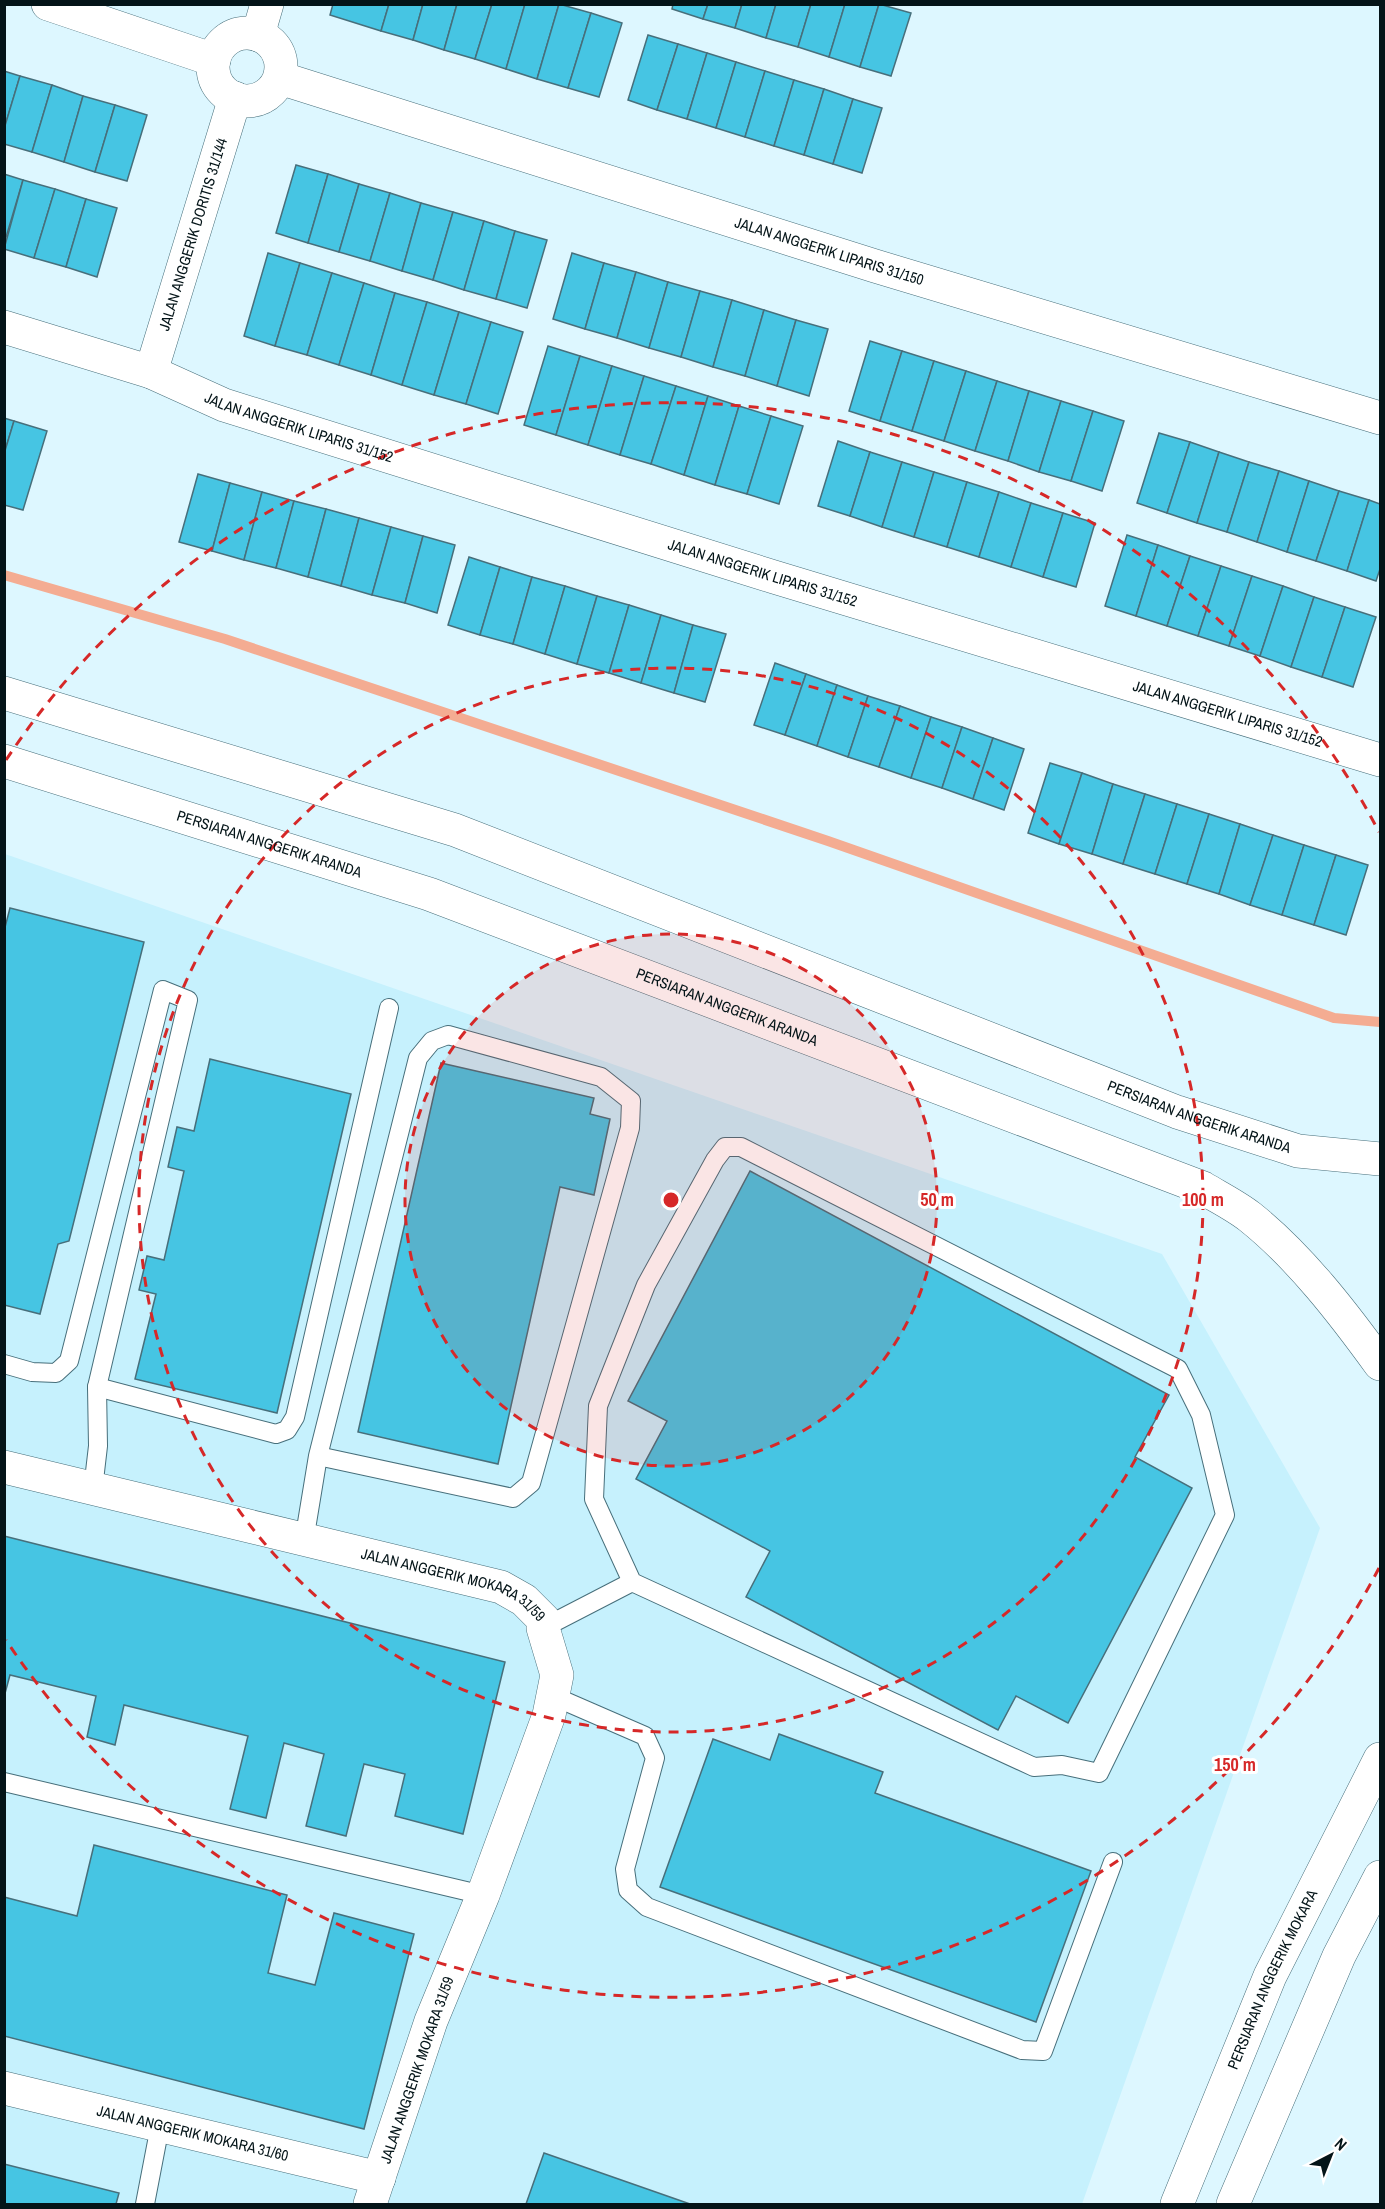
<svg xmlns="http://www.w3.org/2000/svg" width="1385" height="2209" font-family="'Archivo Narrow',sans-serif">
	<rect width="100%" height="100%" fill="#ddf7ff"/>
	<!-- built -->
	<polygon fill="#c6f1fd" points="5,854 1162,1254 1320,1528 1082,2204 5,2204"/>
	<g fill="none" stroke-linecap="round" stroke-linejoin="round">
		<!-- stream -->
		<polyline stroke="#f4ac92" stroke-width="10" points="4,575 225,639 828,841 1334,1018 1380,1022"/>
	</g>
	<!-- building -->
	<g fill="#46c5e3" stroke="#476f7b" stroke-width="1.5">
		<polygon points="333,4 389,4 381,31 330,15"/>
		<polygon points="389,4 423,4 413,40 381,31"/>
		<polygon points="423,4 457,4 444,50 413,40"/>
		<polygon points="457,4 492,4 475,59 444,50"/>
		<polygon points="492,4 525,4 506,69 475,59"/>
		<polygon points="525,4 559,4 537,79 506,69"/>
		<polygon points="559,4 591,13 568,88 537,79"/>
		<polygon points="673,4 708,4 703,19 672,9"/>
		<polygon points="708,4 742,4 735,28 703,19"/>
		<polygon points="742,4 776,4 766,38 735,28"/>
		<polygon points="776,4 811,4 798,47 766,38"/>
		<polygon points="811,4 845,4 829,57 798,47"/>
		<polygon points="845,4 879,4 860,67 829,57"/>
		<polygon points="879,4 911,13 891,76 860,67"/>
		<polygon points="591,13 622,23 599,97 568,88"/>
		<polygon points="648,35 678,44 657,110 628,100"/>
		<polygon points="678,44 707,53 687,119 657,110"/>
		<polygon points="707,53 736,62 716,128 687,119"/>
		<polygon points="736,62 765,71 745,137 716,128"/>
		<polygon points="4,71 20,76 4,129"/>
		<polygon points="765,71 794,80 774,146 745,137"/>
		<polygon points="20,76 52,85 32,152 4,144 4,129"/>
		<polygon points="794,80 824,89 804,155 774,146"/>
		<polygon points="52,85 83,96 64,162 32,152"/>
		<polygon points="824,89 853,99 833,164 804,155"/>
		<polygon points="83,96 115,105 95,172 64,162"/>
		<polygon points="853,99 882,108 862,173 833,164"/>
		<polygon points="115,105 147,115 127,181 95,172"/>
		<polygon points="296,165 328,174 308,243 276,233"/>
		<polygon points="4,174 23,180 4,244"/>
		<polygon points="328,174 359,184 339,252 308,243"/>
		<polygon points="23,180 55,189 34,258 4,249"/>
		<polygon points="359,184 390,193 370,261 339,252"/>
		<polygon points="55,189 86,199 66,267 34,258"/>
		<polygon points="390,193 421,203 402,271 370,261"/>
		<polygon points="86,199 117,208 97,277 66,267"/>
		<polygon points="421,203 453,212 433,280 402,271"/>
		<polygon points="453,212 484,221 464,290 433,280"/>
		<polygon points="484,221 515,231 496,299 464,290"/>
		<polygon points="515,231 547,240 527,308 496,299"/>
		<polygon points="268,253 300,263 275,346 244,336"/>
		<polygon points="572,253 604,263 585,329 553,319"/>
		<polygon points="300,263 332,273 307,355 275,346"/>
		<polygon points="604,263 636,272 617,338 585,329"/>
		<polygon points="636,272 668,282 649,348 617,338"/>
		<polygon points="332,273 364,283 339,365 307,355"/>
		<polygon points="668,282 700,291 681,357 649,348"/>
		<polygon points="364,283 395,293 371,375 339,365"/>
		<polygon points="700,291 732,300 713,367 681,357"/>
		<polygon points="395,293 427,302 402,385 371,375"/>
		<polygon points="732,300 764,310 745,376 713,367"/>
		<polygon points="427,302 459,312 434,395 402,385"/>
		<polygon points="764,310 796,320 777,386 745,376"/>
		<polygon points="459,312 491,322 466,404 434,395"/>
		<polygon points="796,320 828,329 809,396 777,386"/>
		<polygon points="491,322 523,332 498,414 466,404"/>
		<polygon points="870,341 902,351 880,421 849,411"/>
		<polygon points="548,346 580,356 556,435 524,425"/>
		<polygon points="902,351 934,361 912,431 880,421"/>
		<polygon points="580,356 612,366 588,445 556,435"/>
		<polygon points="934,361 966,371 944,441 912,431"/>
		<polygon points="612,366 644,376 620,455 588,445"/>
		<polygon points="966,371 997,381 975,451 944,441"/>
		<polygon points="644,376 676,386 651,464 620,455"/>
		<polygon points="997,381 1029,391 1008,461 975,451"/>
		<polygon points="676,386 708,396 684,475 651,464"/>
		<polygon points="1029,391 1061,401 1039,472 1008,461"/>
		<polygon points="708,396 739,406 715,485 684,475"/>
		<polygon points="1061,401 1093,411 1071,481 1039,472"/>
		<polygon points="739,406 771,416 747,494 715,485"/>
		<polygon points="1093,411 1124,421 1102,491 1071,481"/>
		<polygon points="771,416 803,426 779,504 747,494"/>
		<polygon points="4,418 14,421 4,454"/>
		<polygon points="14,421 47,431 23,510 4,505 4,454"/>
		<polygon points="1159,433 1190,442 1167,513 1137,503"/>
		<polygon points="838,441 870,452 850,516 818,506"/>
		<polygon points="1190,442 1219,452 1197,523 1167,513"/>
		<polygon points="870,452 902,462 882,527 850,516"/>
		<polygon points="1219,452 1249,462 1227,532 1197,523"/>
		<polygon points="902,462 934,472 914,537 882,527"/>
		<polygon points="1249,462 1279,471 1257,542 1227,532"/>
		<polygon points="1279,471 1309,481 1287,552 1257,542"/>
		<polygon points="934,472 967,482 947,547 914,537"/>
		<polygon points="198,474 230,483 212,551 179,542"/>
		<polygon points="1309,481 1339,491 1316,561 1287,552"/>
		<polygon points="967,482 999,492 979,557 947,547"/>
		<polygon points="230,483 262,492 244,560 212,551"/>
		<polygon points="1339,491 1369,500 1347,571 1316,561"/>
		<polygon points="262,492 294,501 276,568 244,560"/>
		<polygon points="999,492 1031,503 1011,567 979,557"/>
		<polygon points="1369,500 1380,504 1380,569 1376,581 1347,571"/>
		<polygon points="294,501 326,509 308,577 276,568"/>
		<polygon points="1031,503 1063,513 1043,577 1011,567"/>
		<polygon points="326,509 359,518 341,586 308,577"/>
		<polygon points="1063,513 1095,523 1076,587 1043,577"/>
		<polygon points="359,518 391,527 372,595 341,586"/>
		<polygon points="391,527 423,536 405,603 372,595"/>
		<polygon points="1127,535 1158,545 1136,616 1105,606"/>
		<polygon points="423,536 455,545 437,613 405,603"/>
		<polygon points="1158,545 1190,556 1167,626 1136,616"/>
		<polygon points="1190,556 1221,566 1198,636 1167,626"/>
		<polygon points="469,557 500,567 480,635 448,625"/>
		<polygon points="1221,566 1252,576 1229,646 1198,636"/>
		<polygon points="500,567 532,577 513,644 480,635"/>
		<polygon points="1252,576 1283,586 1260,656 1229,646"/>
		<polygon points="532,577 565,586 545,654 513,644"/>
		<polygon points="565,586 597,596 577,664 545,654"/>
		<polygon points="1283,586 1314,597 1291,667 1260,656"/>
		<polygon points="597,596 629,605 609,673 577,664"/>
		<polygon points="1314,597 1345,607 1322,677 1291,667"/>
		<polygon points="629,605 661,615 641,683 609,673"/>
		<polygon points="1345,607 1376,617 1353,687 1322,677"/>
		<polygon points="661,615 693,625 674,693 641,683"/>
		<polygon points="693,625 726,634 705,702 674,693"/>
		<polygon points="775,663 806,674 785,735 754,725"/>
		<polygon points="806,674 837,685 817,746 785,735"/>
		<polygon points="837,685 868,696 848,757 817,746"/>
		<polygon points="868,696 900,706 879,767 848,757"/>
		<polygon points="900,706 931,717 911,778 879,767"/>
		<polygon points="931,717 962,727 942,788 911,778"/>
		<polygon points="962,727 993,738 973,799 942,788"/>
		<polygon points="993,738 1024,749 1004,810 973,799"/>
		<polygon points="1050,763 1082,773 1059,844 1028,833"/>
		<polygon points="1082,773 1113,784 1092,854 1059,844"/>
		<polygon points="1113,784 1145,794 1123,864 1092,854"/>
		<polygon points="1145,794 1177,804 1155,874 1123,864"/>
		<polygon points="1177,804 1209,814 1187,884 1155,874"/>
		<polygon points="1209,814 1240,824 1219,894 1187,884"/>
		<polygon points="1240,824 1273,835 1250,905 1219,894"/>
		<polygon points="1273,835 1304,845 1282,915 1250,905"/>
		<polygon points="1304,845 1336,855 1314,925 1282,915"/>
		<polygon points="1336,855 1368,865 1346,935 1314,925"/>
		<polygon points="10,908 144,942 69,1241 58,1244 40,1314 4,1305 4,931"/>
		<polygon points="210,1059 351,1094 277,1413 135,1379 156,1294 139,1290 147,1256 164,1260 184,1171 168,1167 177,1127 194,1131"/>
		<polygon points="441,1063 594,1098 590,1114 610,1119 594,1195 560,1187 498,1464 358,1432"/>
		<polygon points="750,1171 1169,1395 1135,1457 1192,1488 1068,1723 1016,1696 998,1730 746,1597 770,1551 636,1479 667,1421 628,1401"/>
		<polygon points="4,1536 505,1662 463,1834 395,1816 405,1774 364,1764 346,1836 306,1826 324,1754 284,1743 266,1818 230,1809 248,1736 124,1705 115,1745 87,1737 96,1696 10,1675 4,1697"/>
		<polygon points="779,1734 883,1772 875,1793 1091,1871 1036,2022 660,1887 713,1739 770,1760"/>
		<polygon points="94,1845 287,1895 268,1973 315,1985 334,1913 414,1934 364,2129 4,2036 4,1897 77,1916"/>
		<polygon points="544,2153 690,2204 526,2204"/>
		<polygon points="4,2164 119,2193 116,2204 4,2204"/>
	</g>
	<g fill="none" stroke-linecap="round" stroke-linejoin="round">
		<!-- lane casing -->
		<g stroke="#476f7b" stroke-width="20">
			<g id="lane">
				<polyline points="4,1364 32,1372 56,1373 69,1361 163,990 188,1000 97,1387 98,1446 93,1489"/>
				<polyline points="97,1387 276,1434 287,1430 295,1417 389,1008"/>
				<polyline points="304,1541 318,1456 418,1058 432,1041 448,1035 601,1077 631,1101 630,1128 531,1483 513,1498 318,1456"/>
				<polyline points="543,1628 632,1582 1034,1767 1062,1765 1099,1773 1225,1515 1201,1415 1178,1369 741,1147 725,1147 715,1160 646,1285 598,1406 594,1499 632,1582"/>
				<polyline points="553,1696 645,1736 655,1758 625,1869 628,1890 647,1907 1022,2050 1043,2051 1113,1862"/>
				<polyline points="4,1782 483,1895"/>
				<polyline points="145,2204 160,2126"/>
			</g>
		</g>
		<!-- street casing -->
		<g stroke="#476f7b" stroke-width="34">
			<g id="street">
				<polyline points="48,4 214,60"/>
				<circle cx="247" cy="67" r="34"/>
				<polyline points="258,35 267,4"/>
				<path id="s1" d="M280 78 875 266 1380 418"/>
				<path id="s2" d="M4 327 151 372 224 405 774 577 1380 760"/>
				<path id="s3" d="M151 372 235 98"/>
				<path id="s4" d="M4 1467 501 1587 524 1600 544 1620 543 1628 557 1675 549 1715 483 1895 431 2021 370 2204"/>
				<path id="s5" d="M4 2088 379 2178"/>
			</g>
		</g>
		<!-- secondary casing -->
		<g stroke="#476f7b" stroke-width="34">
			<g id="secondary">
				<path id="s6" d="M4 693 455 830 1177 1112 1298 1151 1380 1159"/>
				<path id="s7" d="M4 761 429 894 1203 1188C1218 1197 1236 1206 1250 1217 1300 1257 1343 1313 1380 1364"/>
			</g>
		</g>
		<!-- primary casing -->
		<g stroke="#476f7b" stroke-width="34">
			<g id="primary">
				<path id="s8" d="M1177 2204 1270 1976 1380 1759"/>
				<polyline points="1233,2204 1339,1956 1380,1877"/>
			</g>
		</g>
		<!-- lane -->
		<use href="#lane" stroke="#fff" stroke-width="18"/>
		<!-- street -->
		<use href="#street" stroke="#fff" stroke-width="33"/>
		<!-- secondary -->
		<use href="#secondary" stroke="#fff" stroke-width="33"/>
		<!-- primary -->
		<use href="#primary" stroke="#fff" stroke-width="33"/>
	</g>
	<!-- distance rings -->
	<circle cx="671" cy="1200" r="266" fill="#d62828" fill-opacity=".12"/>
	<g fill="none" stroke="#d62828" stroke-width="3" stroke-dasharray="10 8">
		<circle cx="671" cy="1200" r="266"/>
		<circle cx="671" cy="1200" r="532"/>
		<path d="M1379 1568A798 798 0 0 1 6 1640M6 760A798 798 0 0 1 1379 832"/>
	</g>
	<g text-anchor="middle" stroke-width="6" stroke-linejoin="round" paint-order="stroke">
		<!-- street labels -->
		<g font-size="15" fill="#041418" stroke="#fff">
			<text dy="5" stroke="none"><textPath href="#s3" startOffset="144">JALAN ANGGERIK DORITIS 31/144</textPath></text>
			<text dy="5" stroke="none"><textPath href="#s1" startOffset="576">JALAN ANGGERIK LIPARIS 31/150</textPath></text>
			<text dy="5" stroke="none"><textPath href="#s2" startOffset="312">JALAN ANGGERIK LIPARIS 31/152</textPath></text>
			<text dy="5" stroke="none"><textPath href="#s2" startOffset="798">JALAN ANGGERIK LIPARIS 31/152</textPath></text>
			<text dy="5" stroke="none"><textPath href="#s2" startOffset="1284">JALAN ANGGERIK LIPARIS 31/152</textPath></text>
			<text dy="5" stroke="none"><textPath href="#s7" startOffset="278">PERSIARAN ANGGERIK ARANDA</textPath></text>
			<text dy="5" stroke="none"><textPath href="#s7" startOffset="764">PERSIARAN ANGGERIK ARANDA</textPath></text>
			<text dy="5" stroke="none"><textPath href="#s6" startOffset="1269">PERSIARAN ANGGERIK ARANDA</textPath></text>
			<text dy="5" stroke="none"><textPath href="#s4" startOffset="466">JALAN ANGGERIK MOKARA 31/59</textPath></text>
			<text dy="5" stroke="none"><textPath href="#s8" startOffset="244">PERSIARAN ANGGERIK MOKARA</textPath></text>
			<text transform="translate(417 2070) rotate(-71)" y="5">JALAN ANGGERIK MOKARA 31/59</text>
			<text dy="5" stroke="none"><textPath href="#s5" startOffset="194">JALAN ANGGERIK MOKARA 31/60</textPath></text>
		</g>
	</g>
	<circle cx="671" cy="1200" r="9" fill="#d62828" stroke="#fff" stroke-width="3"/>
	<g font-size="18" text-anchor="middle" font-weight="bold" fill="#d62828" stroke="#fff" stroke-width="6" stroke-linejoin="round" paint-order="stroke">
		<text x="937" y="1206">50 m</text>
		<text x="1203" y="1206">100 m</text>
		<text x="1235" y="1771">150 m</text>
	</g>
	<!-- border -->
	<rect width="1385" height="2209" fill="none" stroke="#041418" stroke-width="12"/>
	<!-- north arrow -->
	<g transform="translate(1331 2155) rotate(42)" stroke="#ffffff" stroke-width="4.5" paint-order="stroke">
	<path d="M0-4.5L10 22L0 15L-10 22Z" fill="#041418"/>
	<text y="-9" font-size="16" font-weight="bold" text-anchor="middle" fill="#041418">N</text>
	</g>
</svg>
